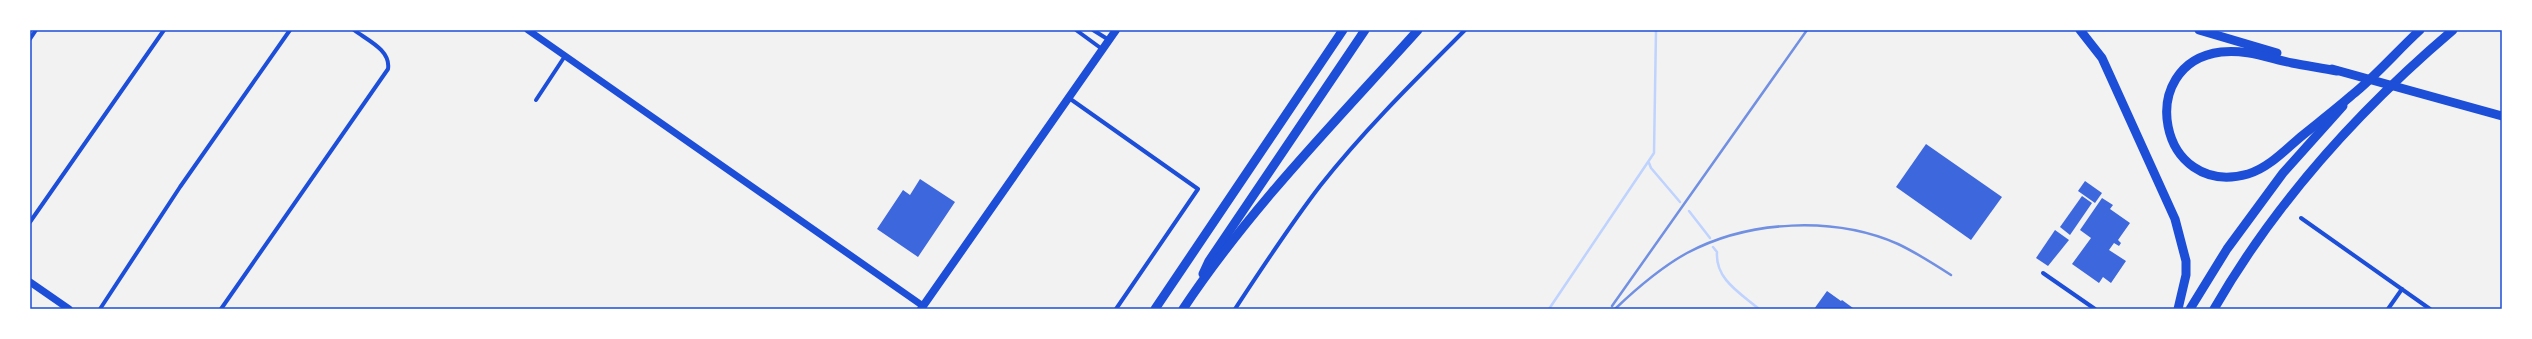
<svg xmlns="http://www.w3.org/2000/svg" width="2532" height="339" font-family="Georgia,serif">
	<rect width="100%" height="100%" fill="#f2f2f2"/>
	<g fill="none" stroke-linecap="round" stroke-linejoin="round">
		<!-- stream -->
		<g stroke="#bfd3fe" stroke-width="2.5">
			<polyline points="1649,163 1651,168 1680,202"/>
			<polyline points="1689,211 1710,238"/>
			<path d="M1713 247 1717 252C1715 279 1740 293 1759 309"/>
			<polyline points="1549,309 1654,153 1656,30"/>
		</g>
	</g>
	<!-- building -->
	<g fill="#3d67dc">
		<polygon points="1926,144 2002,197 1971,240 1896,187"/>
		<polygon points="920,179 955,202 918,257 877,229 903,190 910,195"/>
		<polygon points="2085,181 2102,193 2095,203 2078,191"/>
		<polygon points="2082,196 2092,203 2070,235 2060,227"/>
		<polygon points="2102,198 2113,205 2110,209 2130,223 2118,240 2121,243 2119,246 2114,243 2109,250 2126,261 2111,283 2103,277 2099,283 2072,264 2091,238 2080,230"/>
		<polygon points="2055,230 2069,240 2048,266 2036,258"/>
		<polygon points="1827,291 1841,301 1842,300 1853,308 1814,309"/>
	</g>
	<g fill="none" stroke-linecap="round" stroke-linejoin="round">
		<!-- minor -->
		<g stroke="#1d4ed8" stroke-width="4">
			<polyline points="1076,30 1102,49"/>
			<polyline points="1093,30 1109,40"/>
			<polyline points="30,39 36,30"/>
			<polyline points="1069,98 1198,189 1116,309"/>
			<polyline points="536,100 565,56"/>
			<polyline points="2301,218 2430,309"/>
			<polyline points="30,222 164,30"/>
			<polyline points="2043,273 2095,309"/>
			<polyline points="100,309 180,187 290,30"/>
			<path d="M221 309 388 69C391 50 367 40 354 30"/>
			<path d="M1235 309C1262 268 1290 225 1320 186 1364 130 1415 80 1465 30"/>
			<polyline points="2388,309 2402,289"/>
		</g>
		<!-- tertiary -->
		<g stroke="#1d4ed8" stroke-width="7">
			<polyline points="528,30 923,306"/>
			<polyline points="30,282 69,309"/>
		</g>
		<!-- secondary -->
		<polyline stroke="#1d4ed8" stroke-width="8" points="921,309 1116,30"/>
		<!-- primary -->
		<g stroke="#1d4ed8" stroke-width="9">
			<polyline points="2190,309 2227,249 2283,173 2343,106"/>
			<path d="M2214 309C2275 203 2360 109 2453 30"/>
		</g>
		<!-- trunk -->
		<g stroke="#1d4ed8" stroke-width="9">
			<polyline points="2080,30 2102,58 2175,219 2186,261 2186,275 2178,309"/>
			<polyline points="2199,30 2277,53"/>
			<polyline points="2332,69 2502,116"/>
			<path d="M2337 71C2322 68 2307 66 2292 63 2268 58 2246 49 2221 52 2134 63 2158 199 2248 174 2269 168 2287 148 2303 135 2319 122 2336 109 2352 95 2376 76 2397 51 2420 30"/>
			<polyline points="1203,274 1209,261 1365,30"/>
			<polyline points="1155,309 1343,30"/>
			<path d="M1183 309C1250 208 1337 120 1418 30"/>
		</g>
		<!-- rail -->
		<g stroke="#7290e2" stroke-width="2.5">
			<polyline points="1612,306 1807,30"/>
			<path d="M1615 309C1637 288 1660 268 1687 253 1749 220 1834 216 1898 244 1917 253 1934 264 1951 275"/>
		</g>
	</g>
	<!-- border -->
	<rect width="2532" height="339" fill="none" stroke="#ffffff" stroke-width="62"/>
	<rect x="31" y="31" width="2470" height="277" fill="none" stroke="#1d4ed8" stroke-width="1.5"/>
</svg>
